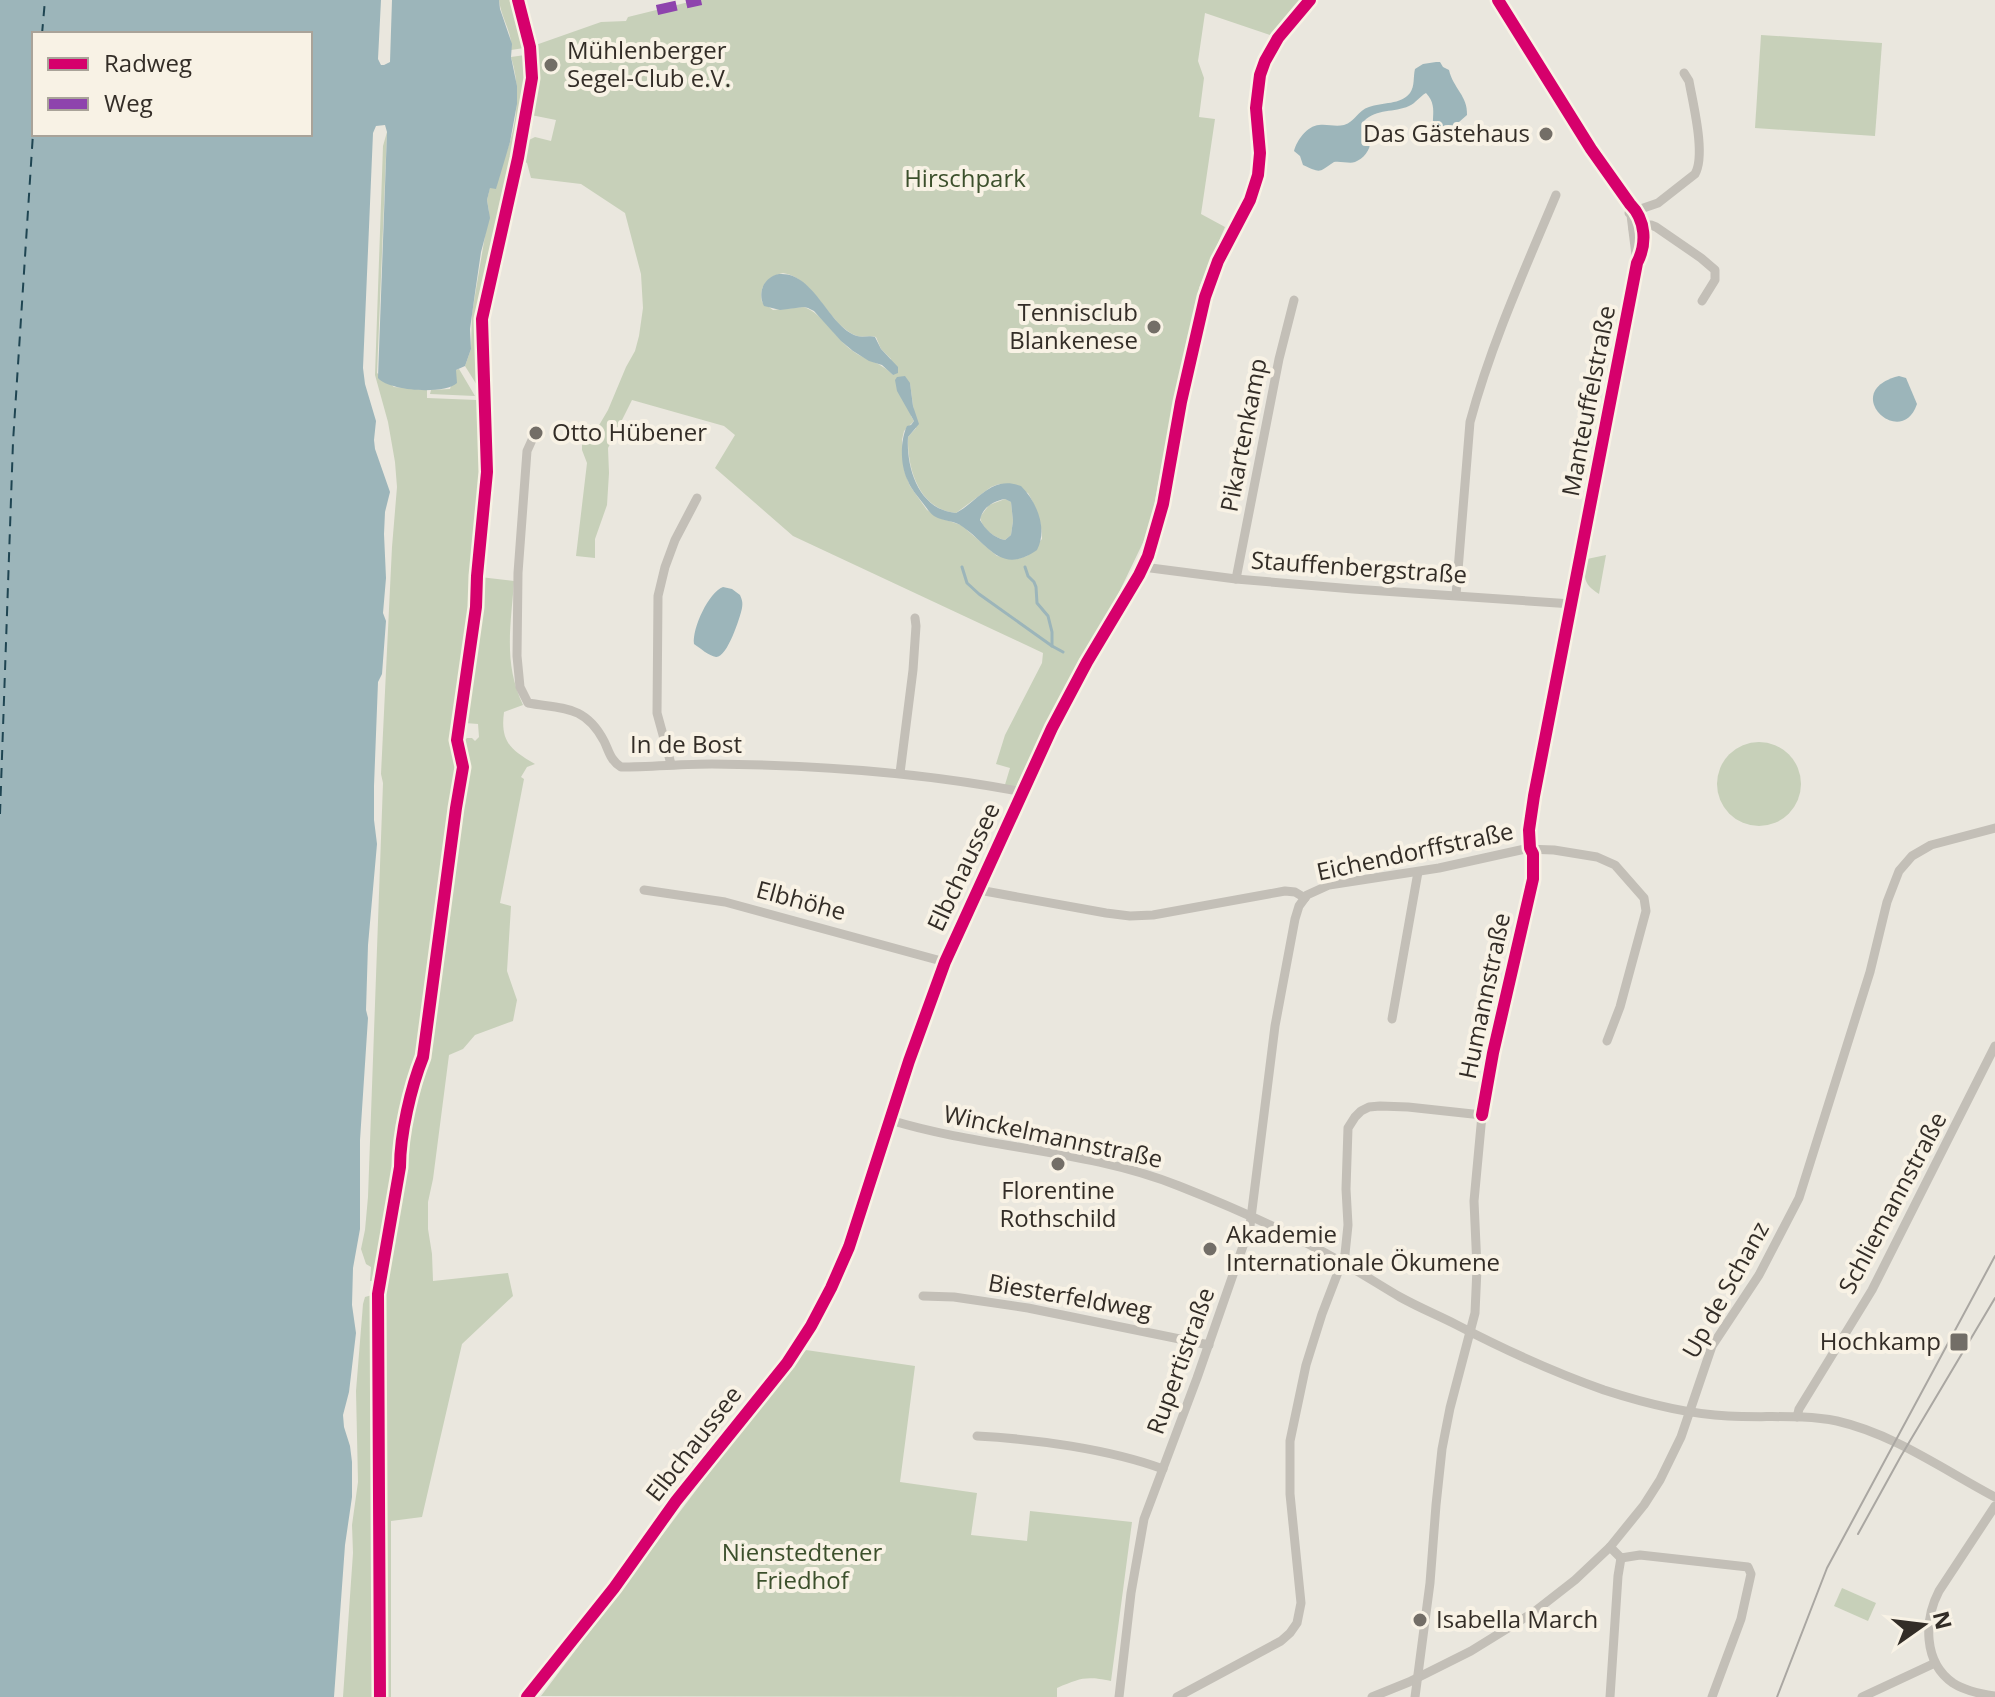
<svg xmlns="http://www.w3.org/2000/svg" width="1995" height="1697" font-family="'Open Sans',sans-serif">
	<rect width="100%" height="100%" fill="#eae7de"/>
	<!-- green -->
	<g fill="#c7d0b9" fill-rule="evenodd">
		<path d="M499 0H513L524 48 511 50C513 33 501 18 499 0Z"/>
		<path d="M697 0H1301L1270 35 1205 13 1198 61 1204 78 1199 117 1215 119 1201 214 1225 227 1199 288 1207 291 1178 422 1170 421 1150 528 1023 792 1004 788 1010 768 996 764 1005 735 1042 663 1043 653 793 536 715 468 735 435 724 426 632 400 608 448 609 473 607 505 595 539V558L576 556 587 463 582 450V445L585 439 598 427 608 410 626 367 635 351 639 336 643 308 641 274 625 213 581 184 531 178 527 163 518 158 521 140 527 141 535 137 551 141 556 120 526 114 532 70 530 47 601 22 626 21 628 17ZM783 273C814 277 829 326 857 336 862 338 869 335 876 337L881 349 891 359 893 375C890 372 887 369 883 367 873 360 861 358 850 349 834 336 823 314 804 307L773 310 762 302C758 286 769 276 783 273ZM910 383 916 428 908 437C907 468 919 510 956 513L991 487 999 484 1028 493C1036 507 1042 523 1042 539L1027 556 1017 559 997 556 961 525 940 518 927 510 910 486 904 470 902 440 904 431 914 421 911 416Z"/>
		<polygon points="1761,35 1882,43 1875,136 1755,128"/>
		<path d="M525 55 526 91 520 130 478 314 480 390 465 366 471 349 472 313 489 212 487 200 490 187 496 188C498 173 504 159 509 145 518 116 520 85 511 57Z"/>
		<polygon points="387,132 377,373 394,387 427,390 427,398 477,400 482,407 483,461 480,508 470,584 473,607 451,748 457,752 461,770 447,859 420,1059 412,1066 397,1154 372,1281 370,1281 371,1267 366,1264 361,1249 365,1230 368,1197 383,783 381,774 392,547 397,487 395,462 388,422 375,375 383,146"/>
		<polygon points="459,369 475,396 430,394 431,390 450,389 456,370"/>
		<path d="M1005 499 1011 502 1013 521 1011 535 1005 540C995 538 982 529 980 517L989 505Z"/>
		<path d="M1606 555 1599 594C1582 583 1584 577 1587 559Z"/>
		<path d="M480 577 514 581C511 626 503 663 523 705L504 712C500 742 511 750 535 764L527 767 521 777 524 779 500 903 511 906 507 971 517 1000 513 1021 475 1035 463 1049 449 1055 433 1179 428 1202V1229L432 1254 433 1281 508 1273 513 1296 462 1344 422 1517 391 1521V1697H385L383 1302 384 1281 419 1084 426 1063 457 823 466 770 461 744 467 738H472L475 741 479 737 478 724 465 723 463 718 478 616Z"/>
		<circle cx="1759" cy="784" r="42"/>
		<polygon points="372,1295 375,1697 343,1697 353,1553 352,1525 358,1482 356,1391 363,1304 365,1297"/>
		<path d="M806 1350 915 1366 900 1482 977 1493 971 1535 1027 1541 1030 1511 1132 1522 1111 1681C1085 1676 1081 1678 1057 1688V1697L541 1696 755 1412Z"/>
		<polygon points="1842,1588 1876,1603 1868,1621 1834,1606"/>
	</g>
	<!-- water -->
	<g fill="#9cb5ba" fill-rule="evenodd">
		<path d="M0 0H381L378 59 381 65H384L390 62 392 0H499L500 9 512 44 511 57 517 86V104L510 142 496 189 490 188 487 200 490 218 481 252 475 293 470 329 471 349 465 366 456 370 457 383C444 395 389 391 378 378L387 132 385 125 376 126 373 133 363 368 365 384 376 421 374 440 375 449 390 492 385 512 384 534 386 578 383 613 386 621 382 674 378 682 374 786V820L377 844 368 945 366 1010 368 1018 360 1140V1229L353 1268 352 1305 356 1333 349 1392 343 1415 344 1427 350 1446 352 1462V1497L345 1545 334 1697H0ZM34 34H310V134H34Z"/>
		<path d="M1436 62H1440L1443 67 1449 70C1453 88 1468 96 1467 115L1459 122 1450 137 1441 140C1424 125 1442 110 1426 93 1420 96 1416 103 1409 106 1394 113 1377 108 1364 121 1365 128 1370 134 1370 141 1371 150 1363 159 1355 162 1350 164 1341 161 1334 162 1318 173 1321 173 1303 165L1300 156 1294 151C1297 140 1307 126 1319 125 1328 124 1335 127 1344 125 1355 122 1358 110 1369 107 1382 102 1401 105 1410 93 1415 86 1413 77 1415 69L1423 64Z"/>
		<path d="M779 274C814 271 828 326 857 336 863 338 869 335 875 337L881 349 898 367V373L893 375 882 365 869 361 853 351 841 341 814 311 808 308 804 307 780 310 764 306C757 292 764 277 779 274Z"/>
		<path d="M905 376 910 383 913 406 919 424 908 437C906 468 919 510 956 513 979 501 991 475 1021 486 1037 502 1048 529 1037 550 1001 575 990 546 963 527 955 520 944 522 934 516 929 512 926 507 922 502 917 495 911 489 908 481 900 466 900 441 907 426L911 425 914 421 897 391 895 380 897 377ZM1005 499 1011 502 1013 521 1011 535 1005 540C994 538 985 529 980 520 982 508 993 501 1005 499Z"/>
		<path d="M1899 376 1906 378 1917 404C1901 451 1838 391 1899 376Z"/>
		<path d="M723 587 732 589 740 595C742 600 743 602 742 608 740 618 727 658 716 657 709 656 700 648 694 644 692 628 709 592 723 587Z"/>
	</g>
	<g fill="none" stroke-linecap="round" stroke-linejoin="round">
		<!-- stream -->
		<g stroke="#9cb5ba" stroke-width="3">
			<polyline points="962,567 967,583 979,594 1052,646 1063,652"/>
			<polyline points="1025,567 1028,576 1034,582 1036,587 1037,603 1048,616 1052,632 1052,646"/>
		</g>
		<!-- ferry -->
		<g stroke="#1f4552" stroke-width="2" stroke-dasharray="10 8" stroke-linecap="butt">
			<polyline points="42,34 45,0"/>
			<polyline points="0,814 13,442 34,118"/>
		</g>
		<!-- minor -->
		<g stroke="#c3bfb7" stroke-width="9">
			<polyline points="1630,207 1637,263"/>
			<path d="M1629 213 1658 203 1695 174C1706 155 1693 104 1689 81L1684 73"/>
			<polyline points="1633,229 1651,225 1656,227 1701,258 1715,270 1715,280 1702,301"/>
			<path d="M532 440 527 451 518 573 517 656 520 687 528 703C563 709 585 705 604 741 609 751 610 760 621 767 651 767 682 764 712 764 817 765 920 772 1023 792"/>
			<polyline points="1143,567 1236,579 1353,589 1572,604"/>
			<polyline points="1236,579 1279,359 1294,300"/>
			<path d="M1456 595 1470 422C1491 344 1525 269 1556 195"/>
			<polyline points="671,764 657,713 658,596 665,567 675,540 697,498"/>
			<polyline points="900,773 913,670 916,626 915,618"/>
			<polyline points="644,890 725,902 945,962"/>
			<polyline points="979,890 1106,913 1130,916 1153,915 1285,891 1295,892 1305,898"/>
			<polyline points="1392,1019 1418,872"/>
			<path d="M890 1120C985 1149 1087 1149 1179 1186 1235 1208 1291 1233 1343 1263 1363 1274 1381 1286 1400 1297 1418 1307 1437 1315 1455 1324 1503 1349 1553 1372 1604 1390 1644 1403 1687 1414 1728 1416 1764 1418 1802 1414 1837 1421 1894 1434 1944 1470 1995 1497"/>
			<polyline points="923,1296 954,1297 1028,1308 1209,1345"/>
			<polyline points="1797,1417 1799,1409 1872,1290 1995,1046"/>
			<path d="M977 1436C1034 1439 1109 1449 1163 1469"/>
			<path d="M1995 1506 1939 1591C1924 1620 1923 1662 1953 1683 1965 1691 1981 1694 1995 1696"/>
			<polyline points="1610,1547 1621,1558 1640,1555 1748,1567 1751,1574 1741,1619 1712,1697"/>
			<polyline points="1119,1697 1131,1593 1144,1519 1197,1378 1250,1226 1275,1026 1295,919 1299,906 1307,895 1329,885 1439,868 1525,849 1554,850 1597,857 1615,865 1644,898 1646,911 1620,1007 1607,1041"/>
			<polyline points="1177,1697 1281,1641 1290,1633 1297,1623 1301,1603 1290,1494 1290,1441 1306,1365 1322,1314 1345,1254 1348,1225 1346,1189 1348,1128 1355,1117 1361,1111 1369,1107 1380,1106 1408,1107 1482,1115"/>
			<polyline points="1372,1697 1409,1682 1471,1651 1534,1612 1575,1580 1610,1547 1644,1505 1660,1480 1681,1437 1712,1346 1759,1275 1799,1198 1870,972 1887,902 1899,871 1912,856 1931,845 1995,828"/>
			<path d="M1415 1697 1430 1583 1436 1505 1442 1449 1450 1408 1475 1313 1477 1268 1474 1201 1482 1115 1493 1053 1533 879V854L1530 848 1529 830 1534 796 1637 263C1647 244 1646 220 1630 204L1591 149 1498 0"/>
			<polyline points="1610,1697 1618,1576 1621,1558"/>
			<polyline points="1862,1697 1935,1663"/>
		</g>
		<!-- major -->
		<polyline stroke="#b1ada7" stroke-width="11" points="527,1697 614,1588 676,1501 787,1363 811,1326 831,1288 849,1247 909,1061 945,962 1052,728 1087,662 1139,575 1148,556 1163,504 1181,402 1205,297 1218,261 1250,200 1258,175 1260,153 1256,108 1260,75 1265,61 1278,38 1310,0"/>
		<!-- tram -->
		<g stroke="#aaa7a2" stroke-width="2">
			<polyline points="1858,1534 1901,1456 1995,1298"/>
			<polyline points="1777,1697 1827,1568 1995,1256"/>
		</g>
		<!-- quiet -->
		<polyline stroke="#8e44ad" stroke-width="10" stroke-dasharray="20 10" stroke-linecap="butt" points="657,10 701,0"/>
		<!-- cycleway casing -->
		<g stroke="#f8f2e5" stroke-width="17">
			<g id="cycleway">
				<path d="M1482 1115 1493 1053 1533 879V854L1530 848 1529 830 1534 796 1637 263C1647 244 1646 220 1630 204L1591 149 1498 0"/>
				<path d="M380 1697 378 1294 400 1167C400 1134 411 1087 423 1057L456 808 463 767 457 740 476 607 477 576 487 472 482 319 518 158 532 78 530 47 518 0"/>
				<polyline points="527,1697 614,1588 676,1501 787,1363 811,1326 831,1288 849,1247 909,1061 945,962 1052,728 1087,662 1139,575 1148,556 1163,504 1181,402 1205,297 1218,261 1250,200 1258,175 1260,153 1256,108 1260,75 1265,61 1278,38 1310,0"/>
			</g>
		</g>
		<!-- cycleway -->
		<use href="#cycleway" stroke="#d6006c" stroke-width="12"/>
	</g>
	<!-- markers -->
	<g fill="#736e67" stroke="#f8f2e5" stroke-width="3">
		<circle cx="551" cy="65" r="8"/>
		<circle cx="1546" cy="134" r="8"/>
		<circle cx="1154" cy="327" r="8"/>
		<circle cx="536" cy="433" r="8"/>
		<circle cx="1058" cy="1164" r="8"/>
		<circle cx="1210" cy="1249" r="8"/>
		<rect x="1949" y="1332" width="20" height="20" rx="4"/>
		<circle cx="1420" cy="1620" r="8"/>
	</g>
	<g text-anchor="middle" stroke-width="8" stroke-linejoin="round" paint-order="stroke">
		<!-- poi labels -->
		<g font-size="24" fill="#332d27" stroke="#f8f2e5" text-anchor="start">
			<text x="567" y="59">Mühlenberger<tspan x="567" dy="28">Segel-Club e.V.</tspan></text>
			<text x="1530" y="142" text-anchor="end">Das Gästehaus</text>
			<text x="1138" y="321" text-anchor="end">Tennisclub<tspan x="1138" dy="28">Blankenese</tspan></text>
			<text x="552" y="441">Otto Hübener</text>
			<text x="1058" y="1199" text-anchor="middle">Florentine<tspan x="1058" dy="28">Rothschild</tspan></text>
			<text x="1226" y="1243">Akademie<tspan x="1226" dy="28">Internationale Ökumene</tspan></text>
			<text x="1941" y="1350" text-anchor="end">Hochkamp</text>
			<text x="1436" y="1628">Isabella March</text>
		</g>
		<!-- park labels -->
		<g font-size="24" fill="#3c502c" stroke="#f8f2e5">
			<text x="965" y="187">Hirschpark</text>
			<text x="802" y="1561">Nienstedtener<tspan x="802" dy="28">Friedhof</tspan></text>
		</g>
		<!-- street labels -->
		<g font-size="24" fill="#332d27" stroke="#f8f2e5">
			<text transform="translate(1589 401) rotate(-79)" y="8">Manteuffelstraße</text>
			<text transform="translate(1244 435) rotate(-79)" y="8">Pikartenkamp</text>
			<text transform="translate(1359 568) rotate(4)" y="8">Stauffenbergstraße</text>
			<text x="686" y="753">In de Bost</text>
			<text transform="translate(1415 852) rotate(-12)" y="8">Eichendorffstraße</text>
			<text transform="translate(964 867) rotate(-65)" y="8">Elbchaussee</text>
			<text transform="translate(801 901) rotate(15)" y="8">Elbhöhe</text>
			<text transform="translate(1485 996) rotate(-78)" y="8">Humannstraße</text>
			<text transform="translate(1053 1137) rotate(12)" y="8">Winckelmannstraße</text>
			<text transform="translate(1893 1203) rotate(-62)" y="8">Schliemannstraße</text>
			<text transform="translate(1726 1290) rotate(-61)" y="8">Up de Schanz</text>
			<text transform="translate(1070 1297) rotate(10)" y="8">Biesterfeldweg</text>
			<text transform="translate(1181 1361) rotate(-70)" y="8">Rupertistraße</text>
			<text transform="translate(694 1444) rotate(-52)" y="8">Elbchaussee</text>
		</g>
	</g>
	<!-- legend -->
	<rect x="32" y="32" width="280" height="104" fill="#f8f2e5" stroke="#a9a399" stroke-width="2"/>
	<rect x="48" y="58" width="40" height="12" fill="#d6006c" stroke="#a9a399" stroke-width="2"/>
	<text x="104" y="72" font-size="24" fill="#332d27">Radweg</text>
	<rect x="48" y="98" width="40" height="12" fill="#8e44ad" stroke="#a9a399" stroke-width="2"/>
	<text x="104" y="112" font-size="24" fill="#332d27">Weg</text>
	<!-- north arrow -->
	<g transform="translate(1923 1625) rotate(76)" stroke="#f8f2e5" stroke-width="6" paint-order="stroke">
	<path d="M0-6L14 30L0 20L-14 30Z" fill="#332d27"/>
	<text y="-12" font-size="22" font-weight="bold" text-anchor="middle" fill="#332d27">N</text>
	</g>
</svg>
